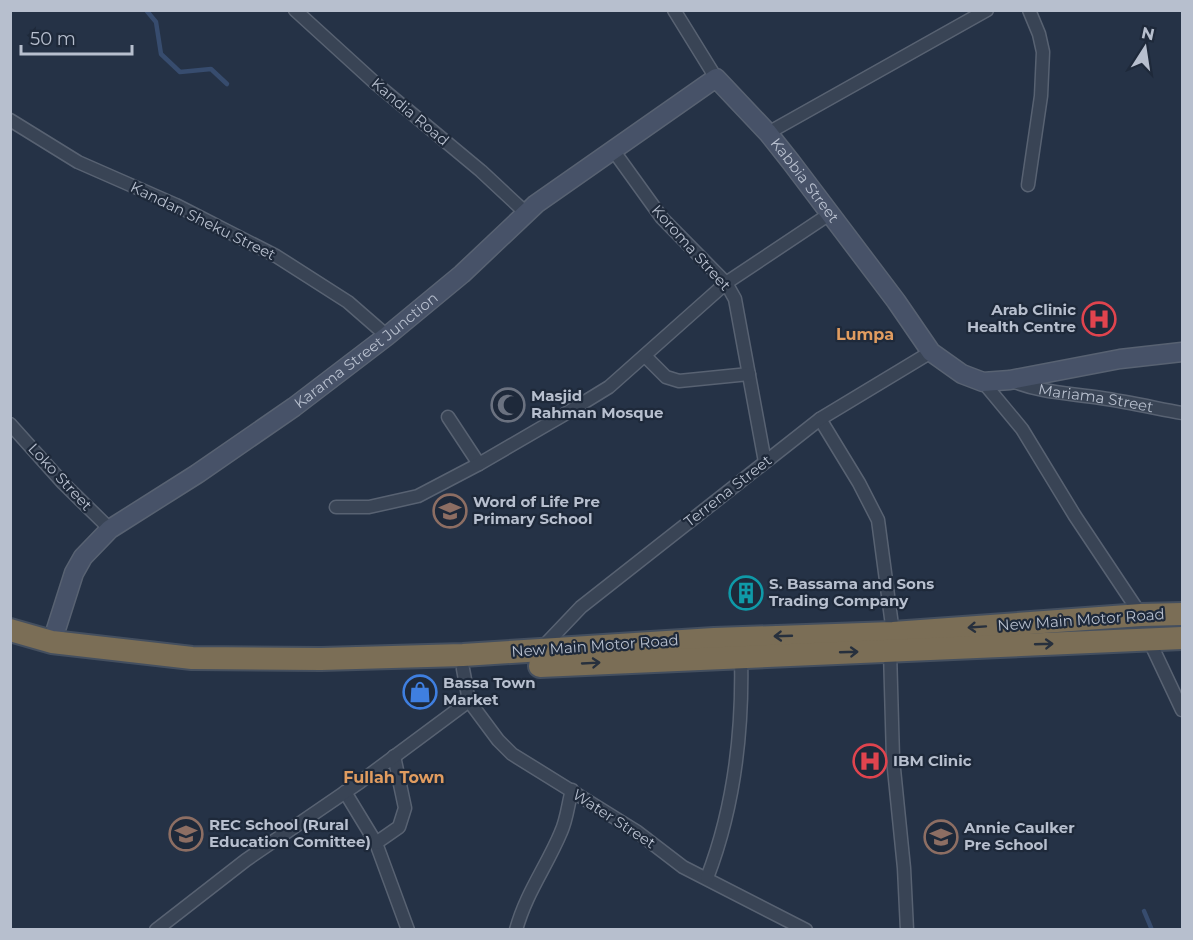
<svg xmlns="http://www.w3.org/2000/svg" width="1193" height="940" font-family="Montserrat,sans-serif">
	<rect width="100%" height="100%" fill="#253246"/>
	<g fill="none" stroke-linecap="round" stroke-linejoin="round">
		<!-- stream -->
		<g stroke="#374c6e" stroke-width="4.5">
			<polyline points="146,10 156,22 161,54 180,72 211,69 227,84"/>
			<polyline points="1144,911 1152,930"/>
		</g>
		<!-- street casing -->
		<g stroke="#586272" stroke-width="15">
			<g id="street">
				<polyline points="295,10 374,82 481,171 526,213"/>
				<polyline points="674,10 716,78"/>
				<polyline points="10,120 78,162 176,205 276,256 348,302 387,336"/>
				<polyline points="768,133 987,10"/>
				<polyline points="613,150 662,218 726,283 735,299 765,462"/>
				<polyline points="1028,185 1041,96 1043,52 1039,34 1029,10"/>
				<polyline points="645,356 666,377 679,381 749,374"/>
				<path id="s1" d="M1010 380C1040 393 1069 393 1101 398 1128 402 1155 408 1182 413"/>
				<polyline points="983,382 1022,429 1075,516 1141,615"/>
				<polyline points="448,417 479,464"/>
				<polyline points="820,419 859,483 878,520 893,633"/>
				<polyline points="10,424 63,483 110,529"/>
				<polyline points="336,507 369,507 418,496 479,464 565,414 609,387 726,283 831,213"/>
				<polyline points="1149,640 1182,710"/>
				<polyline points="541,649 581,607 820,419 931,352"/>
				<polyline points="890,651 893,759 904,868 907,930"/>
				<polyline points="463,669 469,701 498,740 512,754 636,831 683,867 806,930"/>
				<polyline points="345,792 376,843 408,930"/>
				<polyline points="376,843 399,827 405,808 394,756"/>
				<path d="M707 878C734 808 743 731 741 656"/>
				<polyline points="156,930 246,860 360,782 469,701"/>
				<path d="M516 930C526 893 547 866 561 832 567 819 568 804 572 790"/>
			</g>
		</g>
		<!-- secondary casing -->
		<g stroke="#586272" stroke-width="21">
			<g id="secondary">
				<path id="s2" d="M52 642 74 573 83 557 110 529 197 474 294 407 387 336 462 274 536 204 716 78 768 133 791 162 896 301 931 352 962 374 983 382 1010 380 1120 359 1182 352"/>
			</g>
		</g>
		<!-- highway casing -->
		<g stroke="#444f5f" stroke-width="26">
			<g id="highway">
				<polyline points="10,630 52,642 192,658 321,659 463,655 714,639 893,633 1141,615 1182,614"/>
				<polyline points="540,666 1182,638"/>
			</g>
		</g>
		<!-- street -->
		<use href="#street" stroke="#394455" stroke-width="12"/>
		<!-- secondary -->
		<use href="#secondary" stroke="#475268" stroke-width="18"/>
		<!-- highway -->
		<use href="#highway" stroke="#7b6e56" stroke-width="22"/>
	</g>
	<!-- one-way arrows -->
	<defs><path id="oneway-shaft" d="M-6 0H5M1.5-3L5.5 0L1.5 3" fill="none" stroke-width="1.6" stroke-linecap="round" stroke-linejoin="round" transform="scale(1.5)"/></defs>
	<g stroke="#27303d">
		<use href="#oneway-shaft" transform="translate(977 627) rotate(176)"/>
		<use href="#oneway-shaft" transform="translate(783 636) rotate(178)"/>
		<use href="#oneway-shaft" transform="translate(1044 644) rotate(-2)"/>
		<use href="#oneway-shaft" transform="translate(849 652) rotate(-2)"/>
		<use href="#oneway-shaft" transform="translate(591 663) rotate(-3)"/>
	</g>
	<!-- icons -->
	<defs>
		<g id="hospital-ring" transform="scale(1.725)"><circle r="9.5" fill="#1e293a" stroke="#e0444e" stroke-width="1.5"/><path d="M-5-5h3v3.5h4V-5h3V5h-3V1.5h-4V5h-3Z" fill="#e0444e"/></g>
		<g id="mosque-ring" transform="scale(1.725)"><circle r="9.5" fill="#1e293a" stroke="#6b7280" stroke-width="1.5"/><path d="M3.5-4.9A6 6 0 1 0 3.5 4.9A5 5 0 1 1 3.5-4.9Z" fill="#6b7280"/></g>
		<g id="school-ring" transform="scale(1.725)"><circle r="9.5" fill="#1e293a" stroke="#8d6e63" stroke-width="1.5"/><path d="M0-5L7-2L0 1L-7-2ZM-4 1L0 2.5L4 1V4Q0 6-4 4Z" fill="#8d6e63"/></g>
		<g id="building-ring" transform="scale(1.725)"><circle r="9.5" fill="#1e293a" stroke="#0f9aa8" stroke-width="1.5"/><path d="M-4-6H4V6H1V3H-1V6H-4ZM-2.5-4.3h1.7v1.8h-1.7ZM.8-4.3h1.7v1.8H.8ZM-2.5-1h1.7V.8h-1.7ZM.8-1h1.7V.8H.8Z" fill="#0f9aa8"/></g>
		<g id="shop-ring" transform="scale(1.725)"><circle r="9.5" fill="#1e293a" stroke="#3f7fe0" stroke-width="1.5"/><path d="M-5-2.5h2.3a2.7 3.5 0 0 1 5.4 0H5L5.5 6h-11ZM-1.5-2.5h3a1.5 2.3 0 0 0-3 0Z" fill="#3f7fe0"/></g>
	</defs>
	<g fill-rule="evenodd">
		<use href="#hospital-ring" x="1099" y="319"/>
		<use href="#mosque-ring" x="508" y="405"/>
		<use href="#school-ring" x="450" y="511"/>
		<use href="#building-ring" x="746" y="593"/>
		<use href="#shop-ring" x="420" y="692"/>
		<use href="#hospital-ring" x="870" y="761"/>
		<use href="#school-ring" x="186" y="834"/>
		<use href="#school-ring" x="941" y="837"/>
	</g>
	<g text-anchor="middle" stroke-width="4.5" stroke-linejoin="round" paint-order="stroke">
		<!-- street labels -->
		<g font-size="15" fill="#b7bfce" stroke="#1e293a">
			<text transform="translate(410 112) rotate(40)" y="5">Kandia Road</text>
			<text dy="5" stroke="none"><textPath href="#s2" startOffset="1022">Kabbia Street</textPath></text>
			<text transform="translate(203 221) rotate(26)" y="5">Kandan Sheku Street</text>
			<text transform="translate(691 248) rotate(48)" y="5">Koroma Street</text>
			<text dy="5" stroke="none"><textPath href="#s2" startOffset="442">Karama Street Junction</textPath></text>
			<text dy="5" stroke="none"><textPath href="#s1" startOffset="88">Mariama Street</textPath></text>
			<text transform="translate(60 477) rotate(47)" y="5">Loko Street</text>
			<text transform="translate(728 491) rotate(-38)" y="5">Terrena Street</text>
			<text transform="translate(1081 620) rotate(-4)" y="5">New Main Motor Road</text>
			<text transform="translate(595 646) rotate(-4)" y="5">New Main Motor Road</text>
			<text transform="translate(614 819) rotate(33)" y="5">Water Street</text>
		</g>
		<!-- poi labels -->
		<g font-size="15" font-weight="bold" fill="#b7bfce" stroke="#1e293a" text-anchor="start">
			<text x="1076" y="315" text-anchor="end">Arab Clinic<tspan x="1076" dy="17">Health Centre</tspan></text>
			<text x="531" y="401">Masjid<tspan x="531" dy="17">Rahman Mosque</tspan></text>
			<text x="473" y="507">Word of Life Pre<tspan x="473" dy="17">Primary School</tspan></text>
			<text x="769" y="589">S. Bassama and Sons<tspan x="769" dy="17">Trading Company</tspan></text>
			<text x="443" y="688">Bassa Town<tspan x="443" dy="17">Market</tspan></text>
			<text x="893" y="766">IBM Clinic</text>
			<text x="209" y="830">REC School (Rural<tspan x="209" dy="17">Education Comittee)</tspan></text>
			<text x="964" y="833">Annie Caulker<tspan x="964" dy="17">Pre School</tspan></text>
		</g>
		<!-- neighbourhood labels -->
		<g font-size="16" font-weight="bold" fill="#e09c60" stroke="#1e293a">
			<text x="865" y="340">Lumpa</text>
			<text x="394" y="783">Fullah Town</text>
		</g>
	</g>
	<!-- border -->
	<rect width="1193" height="940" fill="none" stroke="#b7bfce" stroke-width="24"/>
	<!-- north arrow -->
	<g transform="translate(1145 48) rotate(12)" stroke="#1e293a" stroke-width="4.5" paint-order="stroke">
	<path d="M0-4.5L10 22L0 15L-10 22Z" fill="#b7bfce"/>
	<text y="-9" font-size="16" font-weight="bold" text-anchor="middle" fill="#b7bfce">N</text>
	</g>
	<!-- scale -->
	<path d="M21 45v9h111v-9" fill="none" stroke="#b7bfce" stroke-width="3"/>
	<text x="30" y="45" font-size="18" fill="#b7bfce" stroke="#1e293a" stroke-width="4.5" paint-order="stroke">50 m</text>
</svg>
